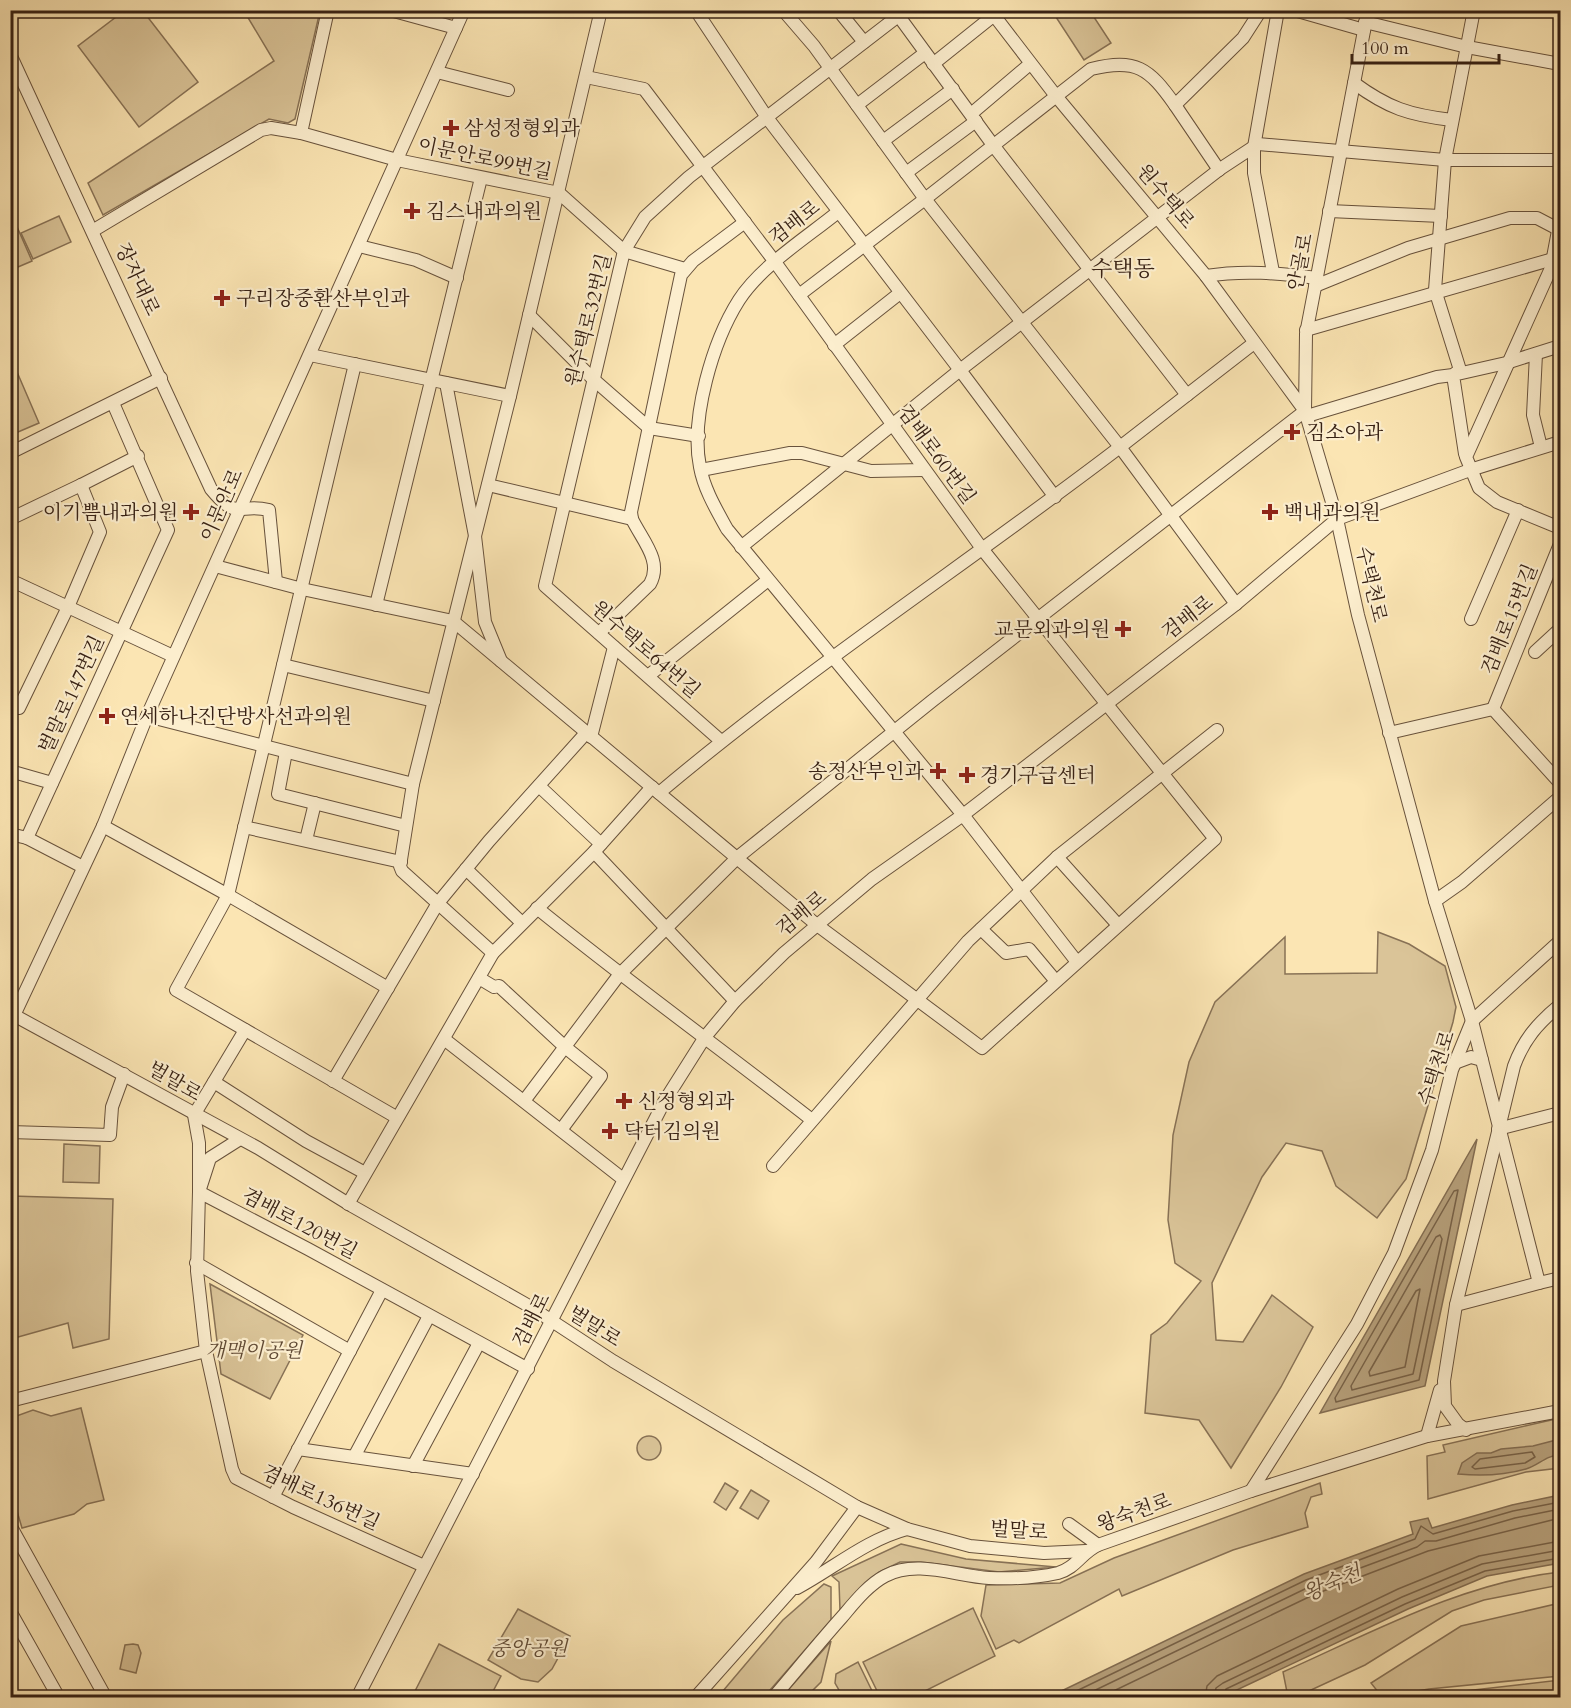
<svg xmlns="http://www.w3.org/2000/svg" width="1571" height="1708" font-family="Cardo,'Noto Serif KR',serif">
	<rect width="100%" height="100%" fill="#fbe5b3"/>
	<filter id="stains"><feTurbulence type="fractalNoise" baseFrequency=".00333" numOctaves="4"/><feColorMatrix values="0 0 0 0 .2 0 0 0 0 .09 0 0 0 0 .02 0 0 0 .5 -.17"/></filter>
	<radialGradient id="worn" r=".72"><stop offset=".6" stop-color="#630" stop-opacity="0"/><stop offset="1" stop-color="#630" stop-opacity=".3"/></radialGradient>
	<!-- green -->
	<g fill="#dac498" stroke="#887256" stroke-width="1.5">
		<polygon points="124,11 143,11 198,82 139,127 78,46"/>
		<polygon points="244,11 320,11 295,119 288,123 269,119 103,215 88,183 274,61"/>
		<polygon points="1052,11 1090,11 1111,43 1084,60"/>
		<polygon points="11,213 32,261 11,270 10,270"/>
		<polygon points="59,216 71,242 33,259 21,233"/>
		<polygon points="11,358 39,423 11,435 10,435"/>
		<polygon points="1378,932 1409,944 1445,966 1456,1007 1453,1022 1406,1179 1377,1218 1336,1186 1322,1151 1286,1143 1262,1177 1212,1283 1216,1340 1243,1342 1272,1295 1313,1327 1281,1387 1231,1468 1199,1420 1145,1413 1151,1335 1167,1323 1201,1281 1175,1263 1168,1220 1173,1135 1189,1062 1215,1002 1285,937 1285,974 1377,973"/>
		<polygon points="64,1144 100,1146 99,1183 63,1182"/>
		<polygon points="11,1196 113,1199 109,1339 73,1348 68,1323 11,1339"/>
		<polygon points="210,1284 303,1335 270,1399 221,1374"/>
		<polygon points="81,1408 104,1500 87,1504 74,1514 22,1528 11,1491 11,1418 33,1410 51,1416"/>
		<polygon points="1560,1418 1560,1468 1526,1472 1428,1499 1427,1456 1445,1452 1443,1445"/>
		<circle cx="649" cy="1448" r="12"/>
		<polygon points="725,1483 738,1491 726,1510 714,1502"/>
		<polygon points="1320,1483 1322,1494 1311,1497 1305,1513 1308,1527 1233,1550 1122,1596 1119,1589 1019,1643 1014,1640 996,1649 981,1616 986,1585 1060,1583 1114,1558"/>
		<polygon points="751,1490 769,1501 758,1519 740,1508"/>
		<polygon points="901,1544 966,1559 1056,1567 999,1572 921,1562 900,1562 879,1572 840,1610 839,1582 832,1576"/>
		<path d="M1560 1572V1585L1484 1600 1452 1611 1365 1665 1296 1697H1282L1287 1692 1283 1672C1373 1632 1462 1583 1560 1572Z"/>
		<polygon points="824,1584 831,1587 831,1620 764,1697 717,1698 783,1620"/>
		<polygon points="1560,1603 1560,1676 1429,1689 1382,1697 1371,1683 1461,1626"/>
		<polygon points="973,1608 995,1656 913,1697 880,1697 863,1662"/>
		<polygon points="518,1609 570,1636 552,1669 538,1682 521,1679 488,1660"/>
		<polygon points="831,1641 821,1682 806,1697 782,1697"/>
		<polygon points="133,1644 138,1645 141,1653 136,1673 120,1669 125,1645"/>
		<polygon points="439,1644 501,1676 490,1697 412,1697"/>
		<polygon points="858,1662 875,1697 843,1697 835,1683 836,1674"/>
		<polygon points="1560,1680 1560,1697 1412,1697"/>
	</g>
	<!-- water -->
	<g fill="#b8a27d" stroke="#846e53" stroke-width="1.5">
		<polygon points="1477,1139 1425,1386 1320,1413"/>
		<path d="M1560 1439V1455C1546 1455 1538 1466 1526 1469 1505 1475 1479 1476 1458 1474L1462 1463 1477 1453H1491L1501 1449 1533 1446Z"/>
		<polygon points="1560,1495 1560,1563 1487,1576 1408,1609 1222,1697 1049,1697 1304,1574 1413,1534 1410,1522 1428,1518 1432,1528 1512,1505"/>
	</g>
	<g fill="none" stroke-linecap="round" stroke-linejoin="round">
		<!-- shore -->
		<g stroke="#786248" stroke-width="1.5">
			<polygon points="1458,1190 1419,1380 1336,1402 1335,1398 1454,1191"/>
			<polygon points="1440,1235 1442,1239 1413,1374 1352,1390 1351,1386 1436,1237"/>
			<polygon points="1420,1289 1405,1367 1370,1376 1369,1372 1416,1291"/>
			<polygon points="1532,1452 1535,1457 1525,1463 1475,1469 1472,1467 1480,1459"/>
			<polyline points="1062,1698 1306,1580 1415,1539 1421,1526 1433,1534 1513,1511 1560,1502"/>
			<polyline points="1079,1698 1309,1587 1417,1547 1425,1541 1436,1541 1515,1518 1560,1509"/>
			<polyline points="1099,1698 1313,1595 1428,1551 1560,1518"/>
			<polyline points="1205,1698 1207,1686 1217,1676 1398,1589 1479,1556 1560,1541"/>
			<polyline points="1214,1698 1216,1688 1223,1683 1402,1597 1482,1564 1560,1550"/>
			<polyline points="1222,1698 1226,1689 1405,1604 1485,1571 1560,1558"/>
		</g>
		<!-- minor casing -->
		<g stroke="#68523c" stroke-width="14">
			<g id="minor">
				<polyline points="328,10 301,133 397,160 559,193 624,251 685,269"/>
				<polyline points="390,10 456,28"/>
				<polyline points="690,10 697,12 768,119 960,370 1220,169 1258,144 1445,160 1560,160"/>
				<path d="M783 10 814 46 925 199 1091 69C1136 58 1149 68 1175 105L1243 38 1261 10"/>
				<polyline points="838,10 864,42"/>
				<polyline points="1294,10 1364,30"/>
				<polyline points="1368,10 1306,334 1305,411 1337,519 1358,615 1435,901 1472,1021 1539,1283 1560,1278"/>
				<polyline points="895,11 993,145 1187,395"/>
				<polyline points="1365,22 1467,47 1560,64"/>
				<path d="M10 54 211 489C239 523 238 502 269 510L276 582"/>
				<polyline points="933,64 993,16"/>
				<polyline points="437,72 508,90"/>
				<path d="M1354 83C1388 108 1409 115 1452 120"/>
				<polyline points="857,105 925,53"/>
				<polyline points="1175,105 1219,170"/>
				<polyline points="971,114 1030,64"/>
				<polyline points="883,141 953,89"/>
				<polyline points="906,173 976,121"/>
				<polyline points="1329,211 1441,216"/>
				<path d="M838 212C806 238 761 266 739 300 713 341 690 418 700 467 704 489 716 509 727 529L963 815 1077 962"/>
				<polyline points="1560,220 1551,268 1466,457 1479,488 1497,502 1560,528"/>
				<polyline points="94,230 261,130 271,128 301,133"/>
				<polyline points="359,246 416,260 457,278"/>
				<polyline points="1273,272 1254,173 1254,147 1278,10"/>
				<path d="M1206 276C1243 270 1279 273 1316 278"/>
				<polyline points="1315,286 1408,248 1510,218 1537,218 1558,229"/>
				<polyline points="529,315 593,379 649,428 699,436"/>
				<polyline points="1306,330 1560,257"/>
				<polyline points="834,345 900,293"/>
				<polyline points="1536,354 1533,415 1541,447"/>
				<polyline points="310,355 510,396"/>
				<polyline points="355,364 228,895 176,990 396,1117"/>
				<polyline points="446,383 475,536 485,622 501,661"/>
				<polyline points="1307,416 1437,377 1453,375 1460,370 1435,290 1445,160 1474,10"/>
				<polyline points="10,453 161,378"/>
				<polyline points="1465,454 1453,375 1506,363 1560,346"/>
				<polyline points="701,470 790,453 802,453 871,471 924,470"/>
				<polyline points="81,485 138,456"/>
				<polyline points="488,485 632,519"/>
				<polyline points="10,519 81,485 100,532 68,607 10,580"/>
				<polyline points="741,547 960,370 1055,497"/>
				<polyline points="215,566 302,589 453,621 817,925 982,1048 1215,839 983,550 775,262 644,89 586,77"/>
				<polyline points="1236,604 1120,447 1254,343"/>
				<polyline points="376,605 481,178"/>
				<polyline points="1471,619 1518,510"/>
				<path d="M599 633 650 584C663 561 642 540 632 519L631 512 681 275 693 261 745 222"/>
				<polyline points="1535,652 1560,629"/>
				<polyline points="283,665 434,701"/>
				<polyline points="648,676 768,580"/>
				<polyline points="10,707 19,708 68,607 173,656"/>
				<polyline points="1493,709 1560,544"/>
				<polyline points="147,716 413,784 400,866 402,871 493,953"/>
				<polyline points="1389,733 1493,709 1560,783"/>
				<polyline points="591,737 614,647"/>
				<polyline points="721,741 545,586 624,251 645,217 689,177 906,10"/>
				<polyline points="286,752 278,794 406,826"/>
				<polyline points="10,771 52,783"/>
				<polyline points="413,784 510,396 601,10"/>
				<polyline points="539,786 601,844"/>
				<path d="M659 793C806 669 967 564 1120 447L925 199 799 295"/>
				<polyline points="103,826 228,895 388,988"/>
				<polyline points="244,827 401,862"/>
				<polyline points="10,834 27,838 83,867"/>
				<polyline points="27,838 168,530 113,403"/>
				<polyline points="306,840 315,803"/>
				<polyline points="594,852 735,1001"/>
				<polyline points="1057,857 1118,925"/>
				<polyline points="466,869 522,923"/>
				<polyline points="1435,901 1462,882 1560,797"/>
				<path d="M537 908C627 981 721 1049 812 1120"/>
				<polyline points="981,929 1006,953 1029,949 1055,980"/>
				<polyline points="479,978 494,987 499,986 565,1047 601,1076 561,1130"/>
				<polyline points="10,1013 258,1148 352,1206 529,1306 613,1361 857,1507 907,1529 970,1546 1044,1553 1086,1551"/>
				<polyline points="10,1024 103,826 147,716 464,10"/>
				<polyline points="444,1039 623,1179"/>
				<polyline points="1455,1063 1471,1057 1482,1060"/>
				<polyline points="333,1081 438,903 489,841 586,733"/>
				<polyline points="214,1082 306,1141 365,1173"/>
				<polyline points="524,1101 619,975 738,857 932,701 1305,411 1206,276 1056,96 990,10"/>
				<polyline points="1498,1129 1560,1113"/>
				<polyline points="10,1132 110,1135 112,1107 124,1074"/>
				<polyline points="240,1139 210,1158 199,1192 199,1143 194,1115 245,1030"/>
				<polyline points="773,1166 968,941 1057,857 1217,730"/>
				<polyline points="348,1204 493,953 594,852 652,787"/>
				<polyline points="196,1263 350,1351"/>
				<polyline points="1456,1305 1539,1283"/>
				<polyline points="10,1401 206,1351"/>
				<path d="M1466 1430 1458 1424 1445 1406 1444 1381 1456 1305 1514 1066C1524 1039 1538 1023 1560 1005"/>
				<polyline points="1427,1436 1440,1390"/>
				<polyline points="298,1449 473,1474"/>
				<polyline points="354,1457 429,1316"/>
				<polyline points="413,1466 479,1343"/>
				<polyline points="1251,1491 1357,1324 1394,1253 1432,1150 1452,1070 1472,1021 1560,941"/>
				<polyline points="273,1497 382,1290"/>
				<polyline points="1069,1524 1098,1545"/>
				<polyline points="10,1525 106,1698"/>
				<polyline points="424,1566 293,1507 236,1478 232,1469 206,1351 197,1271 199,1192 308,1249 528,1369"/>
				<path d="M797 1588C834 1568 866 1540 907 1529"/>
				<polyline points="10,1611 59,1698"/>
				<polyline points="357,1698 664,1102 705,1037 735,1001 784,953 872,879 963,815 1236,604 1337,519 1470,470 1560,442"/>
				<polyline points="695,1698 816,1562 857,1507"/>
				<path d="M773 1698C796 1671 818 1644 842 1617 854 1603 868 1585 885 1576 916 1559 956 1576 989 1578 1011 1579 1036 1578 1058 1573 1076 1568 1081 1553 1098 1545L1251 1491 1427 1436 1560 1411"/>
			</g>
		</g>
		<!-- minor -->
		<use href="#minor" stroke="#fceece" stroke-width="12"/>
	</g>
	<!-- markers -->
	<g fill="#8f2418" stroke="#fceece" stroke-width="2">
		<path d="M448 119h6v6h6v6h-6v6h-6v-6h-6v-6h6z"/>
		<path d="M409 202h6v6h6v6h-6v6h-6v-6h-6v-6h6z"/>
		<path d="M219 289h6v6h6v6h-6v6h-6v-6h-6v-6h6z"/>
		<path d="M1289 423h6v6h6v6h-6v6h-6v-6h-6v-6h6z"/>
		<path d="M188 503h6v6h6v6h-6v6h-6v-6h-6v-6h6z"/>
		<path d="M1267 503h6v6h6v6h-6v6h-6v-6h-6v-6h6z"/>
		<path d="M1120 620h6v6h6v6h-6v6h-6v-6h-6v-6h6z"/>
		<path d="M104 707h6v6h6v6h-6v6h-6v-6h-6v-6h6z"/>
		<path d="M935 762h6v6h6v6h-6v6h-6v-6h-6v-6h6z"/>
		<path d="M964 766h6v6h6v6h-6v6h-6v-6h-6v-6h6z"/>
		<path d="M621 1092h6v6h6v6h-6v6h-6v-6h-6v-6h6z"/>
		<path d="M607 1122h6v6h6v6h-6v6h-6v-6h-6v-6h6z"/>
	</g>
	<g text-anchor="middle" stroke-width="4.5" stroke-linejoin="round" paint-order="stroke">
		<!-- poi labels -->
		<g font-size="20" fill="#372114" stroke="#fceece" text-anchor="start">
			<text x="464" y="135">삼성정형외과</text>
			<text x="426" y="218">김스내과의원</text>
			<text x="236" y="305">구리장중환산부인과</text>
			<text x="1306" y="439">김소아과</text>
			<text x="178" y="519" text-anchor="end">이기쁨내과의원</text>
			<text x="1284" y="519">백내과의원</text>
			<text x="1110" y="636" text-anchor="end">교문외과의원</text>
			<text x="120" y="723">연세하나진단방사선과의원</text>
			<text x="924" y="778" text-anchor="end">송정산부인과</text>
			<text x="980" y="782">경기구급센터</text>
			<text x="638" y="1108">신정형외과</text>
			<text x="624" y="1138">닥터김의원</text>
		</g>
		<!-- street labels -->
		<g font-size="20" fill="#372114" stroke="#fceece">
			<text transform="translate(485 158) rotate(12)" y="7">이문안로99번길</text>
			<text transform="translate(1166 196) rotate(50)" y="7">원수택로</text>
			<text transform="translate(794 222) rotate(-38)" y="7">검배로</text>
			<text transform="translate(1300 262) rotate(-79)" y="7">안골로</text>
			<text transform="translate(138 279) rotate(65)" y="7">장자대로</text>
			<text transform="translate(588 320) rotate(-76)" y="7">원수택로32번길</text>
			<text transform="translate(937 454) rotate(54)" y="7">검배로60번길</text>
			<text transform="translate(221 505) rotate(-66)" y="7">이문안로</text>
			<text transform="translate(1372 584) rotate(77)" y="7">수택천로</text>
			<text transform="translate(1187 617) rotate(-38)" y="7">검배로</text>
			<text transform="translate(1509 619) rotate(-68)" y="7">검배로15번길</text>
			<text transform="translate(646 649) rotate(41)" y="7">원수택로64번길</text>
			<text transform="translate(71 694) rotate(-65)" y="7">벌말로147번길</text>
			<text transform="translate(801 913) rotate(-40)" y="7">검배로</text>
			<text transform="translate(1436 1068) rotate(-72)" y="7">수택천로</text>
			<text transform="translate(175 1081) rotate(30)" y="7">벌말로</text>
			<text transform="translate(300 1223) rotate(28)" y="7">겸배로120번길</text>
			<text transform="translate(531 1320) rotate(-63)" y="7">검배로</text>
			<text transform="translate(595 1326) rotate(32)" y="7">벌말로</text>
			<text transform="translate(321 1497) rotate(25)" y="7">겸배로136번길</text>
			<text transform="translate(1134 1512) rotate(-20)" y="7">왕숙천로</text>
			<text transform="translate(1019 1530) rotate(4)" y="7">벌말로</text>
		</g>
		<!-- park labels -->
		<g font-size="20" font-style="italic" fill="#604a35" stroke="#fceece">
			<text x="254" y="1357">개맥이공원</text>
			<text x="529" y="1655">중앙공원</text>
		</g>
		<!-- water labels -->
		<g font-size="21" font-style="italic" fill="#644e39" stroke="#fceece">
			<text transform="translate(1332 1583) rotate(-23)" y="7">왕숙천</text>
		</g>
		<!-- quarter labels -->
		<g font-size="22" fill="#372114" stroke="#fceece">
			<text x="1123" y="276">수택동</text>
		</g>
	</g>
	<!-- margin -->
	<rect width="1571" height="1708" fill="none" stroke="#fbe5b3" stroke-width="36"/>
	<rect x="12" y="12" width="1547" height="1684" fill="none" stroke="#372114" stroke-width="3"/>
	<rect x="18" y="18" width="1535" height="1672" fill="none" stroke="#372114" stroke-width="1.5"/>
	<!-- scale -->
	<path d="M1352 54v9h147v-9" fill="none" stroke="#372114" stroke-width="3"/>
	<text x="1361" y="54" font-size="18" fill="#372114" stroke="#fceece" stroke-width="4.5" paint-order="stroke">100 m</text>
	<rect width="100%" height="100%" filter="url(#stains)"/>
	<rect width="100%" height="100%" fill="url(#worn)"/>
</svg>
